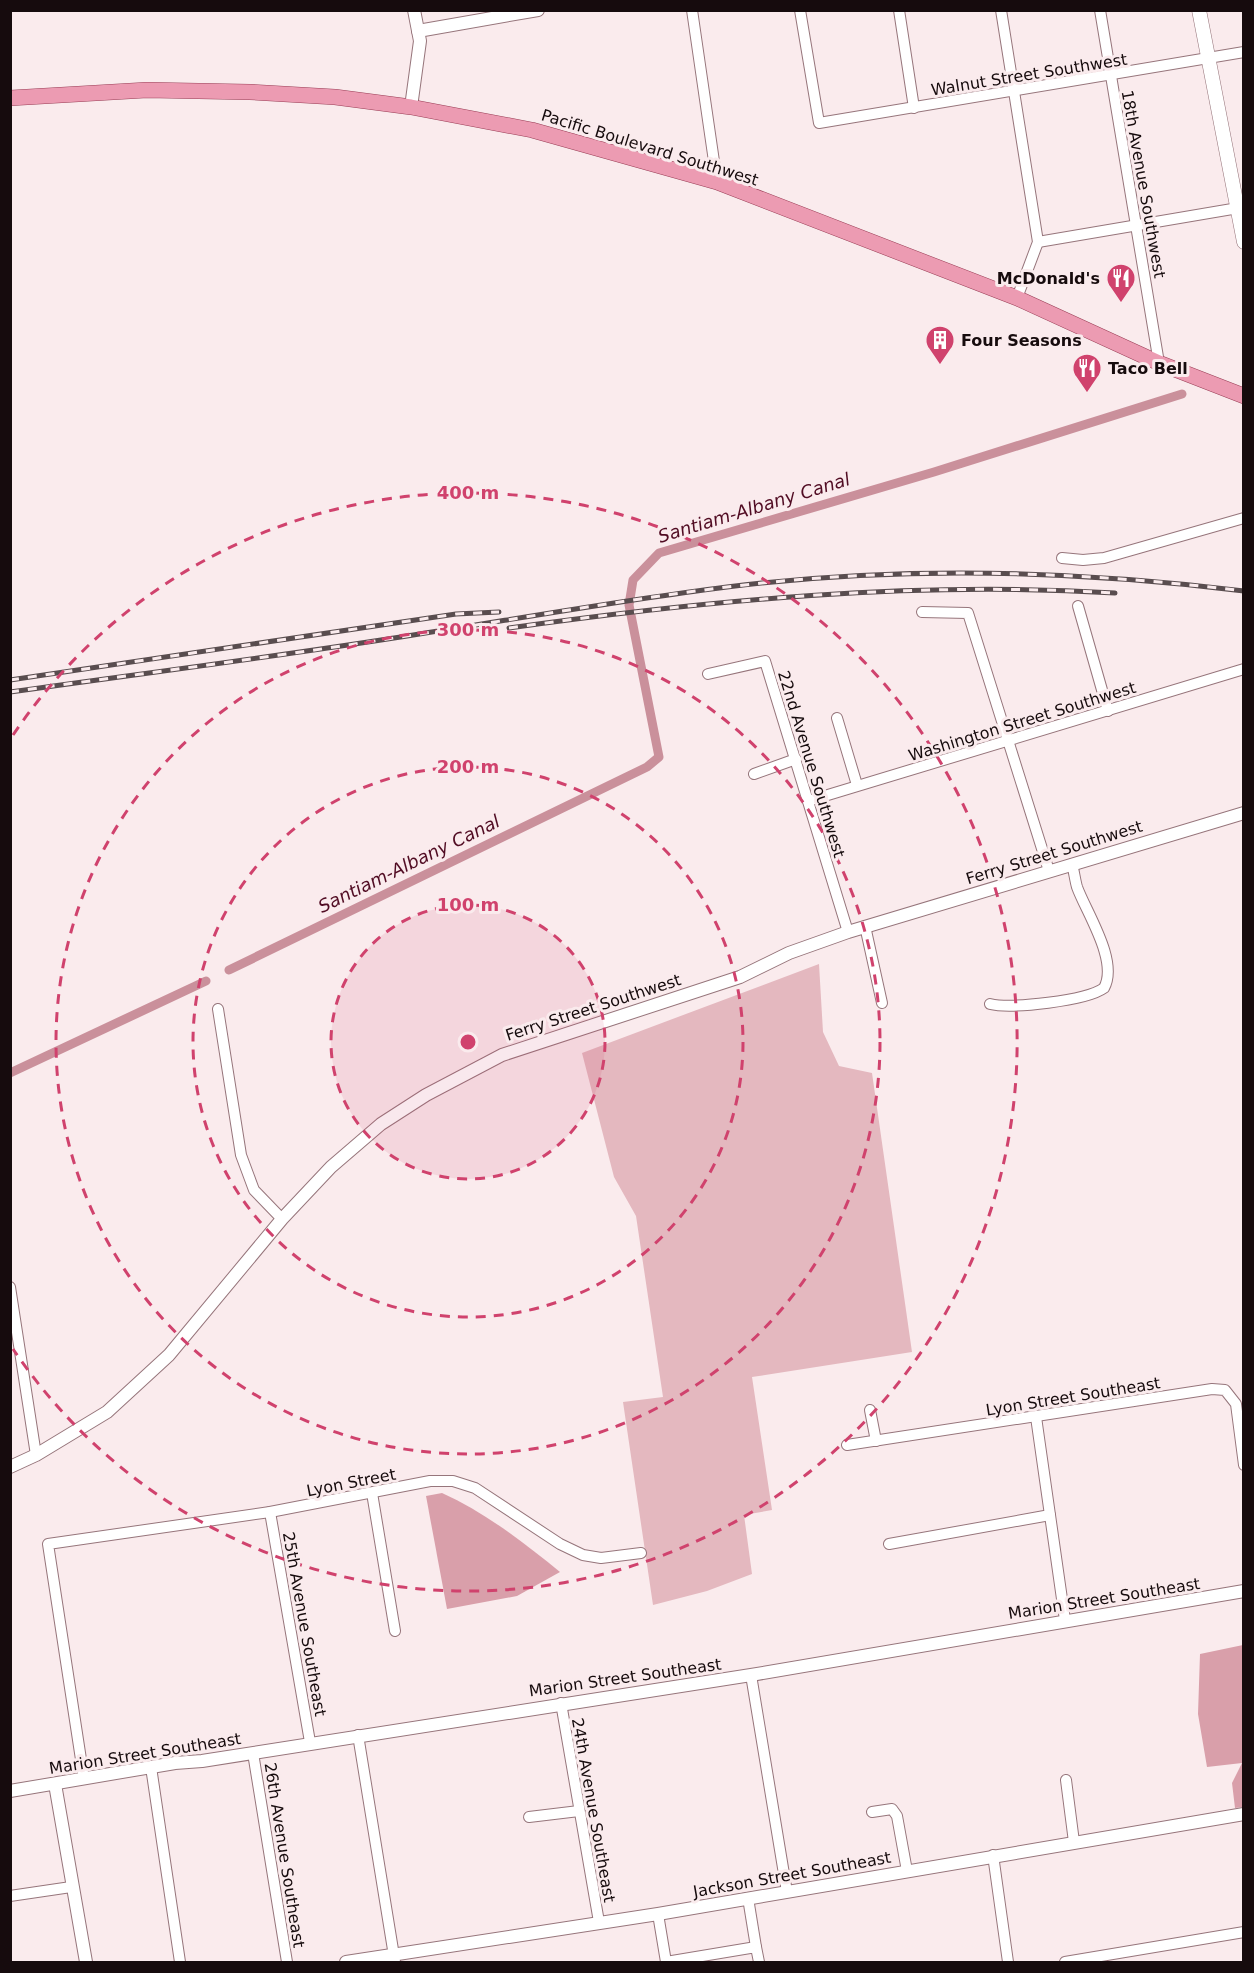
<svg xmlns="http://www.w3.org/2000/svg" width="1254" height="1973" font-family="'DejaVu Sans',sans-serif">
	<rect width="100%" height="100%" fill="#faebed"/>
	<!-- green -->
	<polygon fill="#e4b8bf" points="819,964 823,1032 839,1066 872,1073 912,1352 752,1377 772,1510 744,1515 752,1574 707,1591 653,1605 623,1402 663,1397 636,1216 614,1177 582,1053"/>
	<!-- forest -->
	<g fill="#d99faa">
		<path d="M442 1493C486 1513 523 1542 560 1572L517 1596 447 1609 426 1496Z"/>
		<polygon points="1243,1645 1243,1807 1235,1808 1232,1783 1242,1763 1207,1767 1198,1714 1200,1654"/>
	</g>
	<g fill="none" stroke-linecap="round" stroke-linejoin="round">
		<!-- canal -->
		<g stroke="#ca909b" stroke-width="9">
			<polyline points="229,970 647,767 659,757 629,605 633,580 659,553 934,472 1182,394"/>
			<polyline points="10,1073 206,981"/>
		</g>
		<!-- minor casing -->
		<g stroke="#96757b" stroke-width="12">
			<g id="minor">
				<polyline points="692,10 717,182"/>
				<polyline points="800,10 819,123 1244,52"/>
				<polyline points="899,10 914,108"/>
				<polyline points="1001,10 1038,242 1017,298"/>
				<polyline points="1100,10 1159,363"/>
				<polyline points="1038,242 1244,207"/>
				<polyline points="1062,558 1083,560 1104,558 1244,518"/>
				<polyline points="1078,606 1108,711"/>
				<polyline points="922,612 968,613 1049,871"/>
				<polyline points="708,674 765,661 848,932"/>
				<polyline points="837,718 857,785"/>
				<polyline points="754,774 796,759"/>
				<polyline points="808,801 1244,669"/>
				<polyline points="865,926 882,1003"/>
				<path d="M990 1004C1011 1009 1086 1001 1104 988 1119 961 1086 912 1077 887 1075 880 1074 871 1072 864"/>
				<polyline points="218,1009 241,1155 254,1190 282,1219"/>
				<polyline points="10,1287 36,1455"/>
				<polyline points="870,1410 876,1441"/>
				<polyline points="1036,1417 1065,1620"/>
				<polyline points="847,1445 1212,1389 1225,1390 1236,1404 1244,1465"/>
				<polyline points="372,1493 395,1631"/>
				<polyline points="270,1512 310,1742"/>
				<polyline points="889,1544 1050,1515"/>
				<polyline points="751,1675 787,1892"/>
				<polyline points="561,1703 599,1922"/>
				<polyline points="358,1735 395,1962"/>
				<polyline points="253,1753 287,1962"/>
				<polyline points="151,1767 180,1962"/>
				<polyline points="84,1779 48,1544 270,1512 430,1481 453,1481 475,1488 560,1544 583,1555 601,1558 641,1553"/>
				<polyline points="1066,1780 1074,1842"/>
				<polyline points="872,1812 892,1809 897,1816 907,1871"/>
				<polyline points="529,1817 579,1811"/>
				<polyline points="993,1855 1008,1962"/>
				<polyline points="10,1896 71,1887"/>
				<polyline points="748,1898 756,1947"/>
				<polyline points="658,1914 666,1962"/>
				<polyline points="666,1962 756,1947 759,1962"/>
				<polyline points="1065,1962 1244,1932"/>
			</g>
		</g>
		<!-- tertiary casing -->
		<g stroke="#96757b" stroke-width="14">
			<g id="tertiary">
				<polyline points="418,31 538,10"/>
				<polyline points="411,107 420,41 414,10"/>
				<polyline points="10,1467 36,1455 107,1412 169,1355 282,1219 331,1167 381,1124 426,1095 502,1055 740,977 789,953 848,932 1244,813"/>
				<polyline points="55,1784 86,1962"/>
				<polyline points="10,1791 175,1763 202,1761 751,1675 1244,1591"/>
				<polyline points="346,1962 658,1914 1244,1814"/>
			</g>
		</g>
		<!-- secondary casing -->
		<g stroke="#96757b" stroke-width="15">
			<polyline id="secondary" points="1199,10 1244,242"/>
		</g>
		<!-- primary casing -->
		<g stroke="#993e56" stroke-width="16">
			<polyline id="primary" points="10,98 147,90 250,92 335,97 411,107 532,130 717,182 1017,298 1159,363 1244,396"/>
		</g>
		<!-- minor -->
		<use href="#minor" stroke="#fff" stroke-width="10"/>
		<!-- tertiary -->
		<use href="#tertiary" stroke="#fff" stroke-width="12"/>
		<!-- secondary -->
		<use href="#secondary" stroke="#fff" stroke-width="14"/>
		<!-- primary -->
		<use href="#primary" stroke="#ec9bb2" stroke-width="15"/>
		<!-- rail casing -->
		<g stroke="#594d4f" stroke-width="5">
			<g id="rail">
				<path d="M509 628C709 600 913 581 1115 593"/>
				<polyline points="10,680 456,614 499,612"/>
				<path d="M10 692C138 674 266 658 394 638 505 621 615 601 727 587 898 566 1073 570 1244 591"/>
			</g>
		</g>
		<!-- rail -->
		<use href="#rail" stroke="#faebed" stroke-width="3" stroke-dasharray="9" stroke-linecap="butt"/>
	</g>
	<!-- distance rings -->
	<circle cx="468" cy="1042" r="137" fill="#d0426d" fill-opacity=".12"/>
	<g fill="none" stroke="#d0426d" stroke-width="3" stroke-dasharray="10 8">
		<circle cx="468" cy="1042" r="137"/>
		<circle cx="468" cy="1042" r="275"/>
		<circle cx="468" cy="1042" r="412"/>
		<path d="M13 735A549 549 0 1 1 13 1349"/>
	</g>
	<!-- icons -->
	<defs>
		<g id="restaurant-pin" transform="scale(1.5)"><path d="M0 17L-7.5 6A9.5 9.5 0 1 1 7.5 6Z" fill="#d0426d" stroke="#faebed"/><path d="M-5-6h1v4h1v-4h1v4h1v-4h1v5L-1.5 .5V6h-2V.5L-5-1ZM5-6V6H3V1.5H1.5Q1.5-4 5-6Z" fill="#fff"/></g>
		<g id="building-pin" transform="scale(1.5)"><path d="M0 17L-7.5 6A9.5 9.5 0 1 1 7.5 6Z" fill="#d0426d" stroke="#faebed"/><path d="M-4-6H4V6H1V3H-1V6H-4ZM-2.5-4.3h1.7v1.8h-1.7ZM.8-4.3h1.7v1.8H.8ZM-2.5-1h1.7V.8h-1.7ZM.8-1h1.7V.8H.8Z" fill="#fff"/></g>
	</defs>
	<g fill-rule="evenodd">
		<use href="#restaurant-pin" x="1121" y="278"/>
		<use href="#building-pin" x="940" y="340"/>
		<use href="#restaurant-pin" x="1087" y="368"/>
	</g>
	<g text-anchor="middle" stroke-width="6" stroke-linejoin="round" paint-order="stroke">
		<!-- street labels -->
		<g font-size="16" fill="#160b0d" stroke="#faebed">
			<text transform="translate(1029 74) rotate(-9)" y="6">Walnut Street Southwest</text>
			<text transform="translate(650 147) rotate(17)" y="6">Pacific Boulevard Southwest</text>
			<text transform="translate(1144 184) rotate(80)" y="6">18th Avenue Southwest</text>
			<text transform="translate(1022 721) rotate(-17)" y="6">Washington Street Southwest</text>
			<text transform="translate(812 764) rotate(73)" y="6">22nd Avenue Southwest</text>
			<text transform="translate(1054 852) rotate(-17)" y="6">Ferry Street Southwest</text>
			<text transform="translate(593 1007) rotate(-18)" y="6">Ferry Street Southwest</text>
			<text transform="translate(1073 1396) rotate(-9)" y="6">Lyon Street Southeast</text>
			<text transform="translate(351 1482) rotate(-11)" y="6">Lyon Street</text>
			<text transform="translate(1104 1598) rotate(-9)" y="6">Marion Street Southeast</text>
			<text transform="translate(305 1624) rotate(80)" y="6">25th Avenue Southeast</text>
			<text transform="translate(625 1677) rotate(-8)" y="6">Marion Street Southeast</text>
			<text transform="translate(145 1753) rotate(-9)" y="6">Marion Street Southeast</text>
			<text transform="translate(594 1810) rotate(80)" y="6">24th Avenue Southeast</text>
			<text transform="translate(285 1855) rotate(81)" y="6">26th Avenue Southeast</text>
			<text transform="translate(792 1874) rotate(-10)" y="6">Jackson Street Southeast</text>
		</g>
		<!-- poi labels -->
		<g font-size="16" font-weight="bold" fill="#160b0d" stroke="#faebed" text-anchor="start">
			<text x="1100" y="284" text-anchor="end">McDonald's</text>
			<text x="961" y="346">Four Seasons</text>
			<text x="1108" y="374">Taco Bell</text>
		</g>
		<!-- water labels -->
		<g font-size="18" font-style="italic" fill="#510c23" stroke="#faebed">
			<text transform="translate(754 508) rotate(-17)" y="6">Santiam-Albany Canal</text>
			<text transform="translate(409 864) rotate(-26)" y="6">Santiam-Albany Canal</text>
		</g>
	</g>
	<circle cx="468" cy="1042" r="9" fill="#d0426d" stroke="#faebed" stroke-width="3"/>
	<g font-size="18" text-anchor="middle" font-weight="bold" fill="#d0426d" stroke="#faebed" stroke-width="6" stroke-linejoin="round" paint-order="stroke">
		<text x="468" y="499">400 m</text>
		<text x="468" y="636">300 m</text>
		<text x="468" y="773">200 m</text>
		<text x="468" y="911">100 m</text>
	</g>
	<!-- border -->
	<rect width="1254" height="1973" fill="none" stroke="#160b0d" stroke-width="24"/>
</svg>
